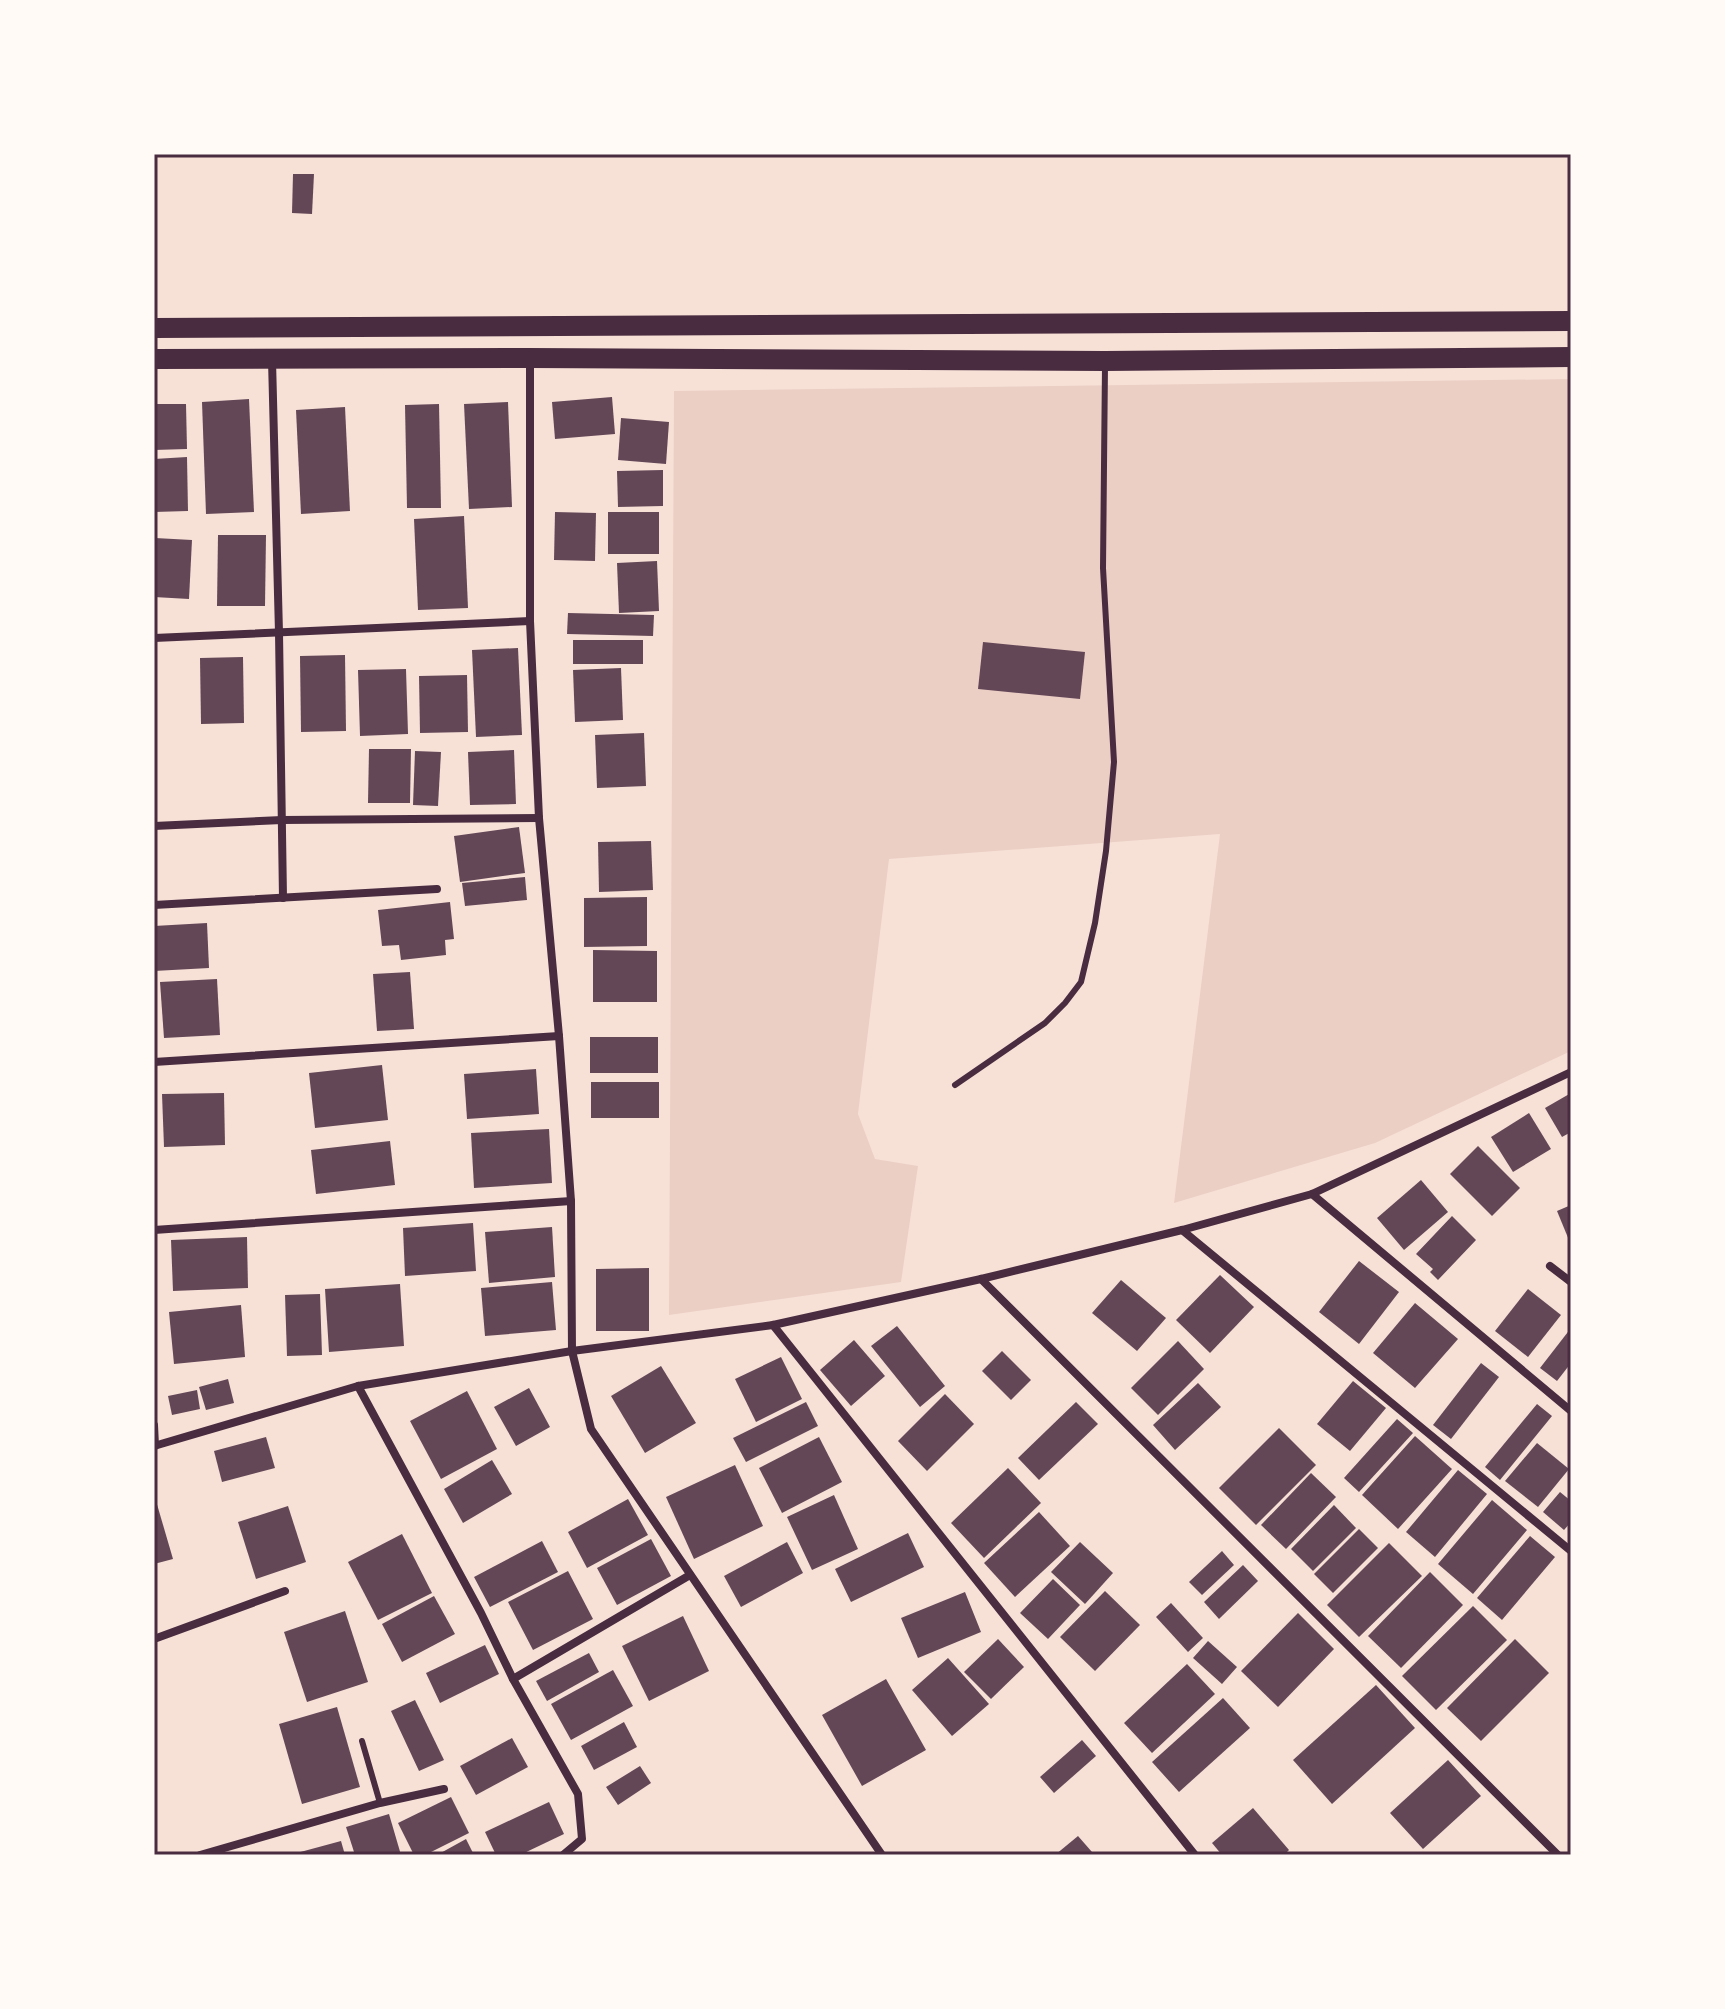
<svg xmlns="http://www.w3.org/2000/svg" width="1725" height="2009" font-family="'Alegreya Sans',sans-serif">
	<rect width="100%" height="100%" fill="#f7e1d7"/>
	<!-- green -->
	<polygon fill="#ebcfc5" points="1571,379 1571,1051 1375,1143 1174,1203 1220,834 889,859 858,1114 875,1159 918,1166 901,1282 669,1315 674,391"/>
	<!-- building -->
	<g fill="#644757">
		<polygon points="293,174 314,174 312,214 292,213"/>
		<polygon points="612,397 615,434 555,439 552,402"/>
		<polygon points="249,399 254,512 206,514 202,402"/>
		<polygon points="508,402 512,507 469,509 464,404"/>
		<polygon points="154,404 186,404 187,449 154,450"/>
		<polygon points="439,404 441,508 407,508 405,405"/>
		<polygon points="345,407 350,511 301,514 296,410"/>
		<polygon points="621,418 669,422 666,464 618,460"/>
		<polygon points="187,457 188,511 154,512 154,459"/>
		<polygon points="663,470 663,506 618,507 617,471"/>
		<polygon points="555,512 596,513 595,561 554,560"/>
		<rect x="608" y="512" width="51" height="42"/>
		<polygon points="464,516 468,608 418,610 414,519"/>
		<polygon points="218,535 266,535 265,606 217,606"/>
		<polygon points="155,538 192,540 189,599 154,597"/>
		<polygon points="657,561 659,611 619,613 617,563"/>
		<polygon points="568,613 654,615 653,636 567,634"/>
		<rect x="573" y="640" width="70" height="24"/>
		<polygon points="983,642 1085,652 1080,699 978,689"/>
		<polygon points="518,648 522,735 476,737 472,650"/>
		<polygon points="345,655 346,731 301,732 300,656"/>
		<polygon points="243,657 244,723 201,724 200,658"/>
		<polygon points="621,668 623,720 575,722 573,670"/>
		<polygon points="406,669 408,734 360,736 358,670"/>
		<polygon points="467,675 468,732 420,733 419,676"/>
		<polygon points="644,733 646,786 597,788 595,735"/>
		<polygon points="369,749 411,749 410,803 368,803"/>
		<polygon points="514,750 516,804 470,805 468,752"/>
		<polygon points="415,751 441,752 438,806 413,805"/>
		<polygon points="519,827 525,873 460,882 454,836"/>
		<polygon points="651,841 653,890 599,892 598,842"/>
		<polygon points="525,877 527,900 465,906 462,883"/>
		<polygon points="647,897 647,946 584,947 584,898"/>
		<polygon points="450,902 454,939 445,940 446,955 401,960 399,945 382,946 378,910"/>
		<polygon points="207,923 209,968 154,971 154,926"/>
		<polygon points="593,950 657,951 657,1002 593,1002"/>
		<polygon points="410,972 414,1029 377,1031 373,974"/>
		<polygon points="217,979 220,1035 164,1038 160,982"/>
		<rect x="590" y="1037" width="68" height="36"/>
		<polygon points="382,1065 388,1120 315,1128 309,1073"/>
		<polygon points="536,1069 539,1114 467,1119 464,1074"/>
		<rect x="591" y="1082" width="68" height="36"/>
		<polygon points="224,1093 225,1145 164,1147 162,1094"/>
		<polygon points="1571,1093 1571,1132 1562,1137 1545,1108"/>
		<polygon points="1529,1113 1551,1149 1513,1172 1491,1137"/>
		<polygon points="549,1129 552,1183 474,1188 471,1133"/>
		<polygon points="390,1141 395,1185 316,1194 311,1150"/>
		<polygon points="1478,1146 1520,1188 1492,1216 1450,1174"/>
		<polygon points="1421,1180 1448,1212 1404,1250 1377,1218"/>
		<polygon points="1571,1205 1571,1245 1557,1211"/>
		<polygon points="1452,1216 1476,1240 1438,1280 1430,1272 1433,1269 1416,1254"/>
		<polygon points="473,1223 476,1271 405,1276 403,1228"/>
		<polygon points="552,1227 555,1277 489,1283 485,1232"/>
		<polygon points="247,1237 248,1288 173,1291 171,1240"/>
		<polygon points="1359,1261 1399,1292 1359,1344 1319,1312"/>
		<polygon points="649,1268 649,1331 596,1331 596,1269"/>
		<polygon points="1220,1275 1254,1307 1210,1353 1176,1320"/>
		<polygon points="1121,1280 1166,1318 1137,1351 1092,1313"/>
		<polygon points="552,1282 556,1330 485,1336 481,1288"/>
		<polygon points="400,1284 404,1346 329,1352 325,1289"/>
		<polygon points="1528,1289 1561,1315 1528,1357 1495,1331"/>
		<polygon points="320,1294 322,1355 287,1356 285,1295"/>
		<polygon points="1415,1303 1458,1339 1415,1388 1373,1353"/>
		<polygon points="241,1305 245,1357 174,1364 169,1312"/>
		<polygon points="897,1326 945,1386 920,1407 871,1346"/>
		<polygon points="1571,1328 1571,1363 1557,1381 1540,1368"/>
		<polygon points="854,1340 885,1376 851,1406 820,1370"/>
		<polygon points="1178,1341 1204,1369 1158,1415 1131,1388"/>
		<polygon points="1002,1351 1031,1380 1011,1400 982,1371"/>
		<polygon points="781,1357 802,1399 756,1422 735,1379"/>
		<polygon points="1481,1363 1499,1377 1451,1439 1433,1425"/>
		<polygon points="661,1366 696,1423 645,1453 611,1396"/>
		<polygon points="228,1379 234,1403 206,1410 199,1387"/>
		<polygon points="1353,1381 1386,1408 1350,1451 1317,1424"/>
		<polygon points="1198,1383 1221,1407 1175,1450 1153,1425"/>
		<polygon points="529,1388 550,1427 516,1446 494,1407"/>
		<polygon points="197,1390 200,1409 172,1415 168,1396"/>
		<polygon points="467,1391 497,1449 441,1479 410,1421"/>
		<polygon points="945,1394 974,1424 927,1471 898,1441"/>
		<polygon points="806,1402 818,1426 746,1462 733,1438"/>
		<polygon points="1076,1402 1098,1424 1039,1480 1018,1458"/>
		<polygon points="1537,1404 1552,1416 1500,1480 1485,1467"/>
		<polygon points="1397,1419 1413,1433 1359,1492 1344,1478"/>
		<polygon points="1279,1428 1316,1465 1256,1525 1219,1488"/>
		<polygon points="1415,1436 1452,1469 1398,1529 1362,1495"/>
		<polygon points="266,1437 275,1468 222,1482 214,1451"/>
		<polygon points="819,1437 842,1482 782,1513 759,1468"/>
		<polygon points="1537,1443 1569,1469 1538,1507 1505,1481"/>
		<polygon points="492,1460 512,1494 463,1523 444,1489"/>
		<polygon points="735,1465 763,1526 694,1559 666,1497"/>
		<polygon points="1008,1468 1041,1503 984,1558 951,1523"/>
		<polygon points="1458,1470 1487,1494 1435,1557 1406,1532"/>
		<polygon points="1311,1473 1336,1497 1286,1549 1261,1525"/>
		<polygon points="1560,1492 1571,1501 1571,1522 1564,1530 1543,1512"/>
		<polygon points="154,1494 173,1559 154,1564"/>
		<polygon points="834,1495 858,1549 812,1570 787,1517"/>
		<polygon points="628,1499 648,1535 587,1568 568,1532"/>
		<polygon points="1492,1500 1527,1530 1473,1594 1438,1564"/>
		<polygon points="1334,1505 1356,1528 1313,1571 1291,1549"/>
		<polygon points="288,1506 306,1562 256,1579 238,1522"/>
		<polygon points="1039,1512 1070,1546 1015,1597 984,1563"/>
		<polygon points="1359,1529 1378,1548 1333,1593 1314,1574"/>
		<polygon points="908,1533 924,1567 851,1602 835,1569"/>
		<polygon points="402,1534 432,1593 378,1620 348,1562"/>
		<polygon points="1530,1536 1555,1557 1502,1620 1477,1598"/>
		<polygon points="651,1539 671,1576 617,1605 597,1568"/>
		<polygon points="542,1541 558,1572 490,1607 474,1577"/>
		<polygon points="787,1542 803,1573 741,1607 724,1576"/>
		<polygon points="1080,1542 1113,1573 1085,1604 1051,1572"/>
		<polygon points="1389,1543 1422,1576 1359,1637 1327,1605"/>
		<polygon points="1222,1551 1234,1565 1202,1595 1189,1582"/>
		<polygon points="1243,1565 1258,1581 1219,1619 1204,1602"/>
		<polygon points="568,1571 593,1619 533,1650 508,1602"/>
		<polygon points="1430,1572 1463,1605 1401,1668 1368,1636"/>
		<polygon points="1053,1579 1080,1605 1048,1639 1020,1613"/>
		<polygon points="1105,1591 1140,1625 1095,1671 1060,1637"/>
		<polygon points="965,1592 981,1632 918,1658 901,1618"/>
		<polygon points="434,1596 455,1634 402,1662 382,1624"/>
		<polygon points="1171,1603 1203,1638 1188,1652 1156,1617"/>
		<polygon points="1473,1606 1507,1640 1436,1710 1402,1676"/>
		<polygon points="345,1611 368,1682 307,1702 284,1632"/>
		<polygon points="1298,1613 1334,1649 1278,1707 1241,1671"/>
		<polygon points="683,1616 709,1671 649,1701 622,1646"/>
		<polygon points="998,1639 1024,1667 991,1699 964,1672"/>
		<polygon points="1515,1639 1549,1673 1481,1741 1447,1708"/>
		<polygon points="1208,1641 1237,1667 1222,1684 1193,1658"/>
		<polygon points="485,1645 499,1674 440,1703 426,1673"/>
		<polygon points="589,1653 599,1672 547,1701 536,1681"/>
		<polygon points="948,1658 989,1704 952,1736 912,1690"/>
		<polygon points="1187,1664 1215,1694 1152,1753 1124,1723"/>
		<polygon points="613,1670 633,1706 571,1740 551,1704"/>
		<polygon points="886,1679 926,1750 862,1786 822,1715"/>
		<polygon points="1376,1685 1415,1728 1332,1804 1293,1760"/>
		<polygon points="1223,1698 1250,1728 1179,1792 1152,1762"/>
		<polygon points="415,1700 444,1760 419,1771 391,1711"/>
		<polygon points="337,1707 360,1787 302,1804 279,1724"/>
		<polygon points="624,1722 637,1747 594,1770 581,1746"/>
		<polygon points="512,1738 528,1767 476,1795 460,1766"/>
		<polygon points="1082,1740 1096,1756 1054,1793 1040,1777"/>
		<polygon points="1448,1760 1481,1796 1423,1849 1390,1813"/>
		<polygon points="640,1766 651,1783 618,1805 606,1787"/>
		<polygon points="451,1797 469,1833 425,1855 414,1855 398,1823"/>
		<polygon points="549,1802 564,1834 520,1855 496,1855 485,1832"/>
		<polygon points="1253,1808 1289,1850 1284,1855 1222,1855 1212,1843"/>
		<polygon points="389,1814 401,1855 355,1855 346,1827"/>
		<polygon points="1078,1836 1092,1852 1088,1855 1055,1855"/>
		<polygon points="466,1839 474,1855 437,1855"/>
		<polygon points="341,1841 345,1855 293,1855 293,1854"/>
	</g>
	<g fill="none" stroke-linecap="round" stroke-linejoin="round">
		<!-- service -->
		<g stroke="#4a2c40" stroke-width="6">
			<polyline points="955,1085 1045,1023 1065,1003 1081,982 1095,923 1106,851 1114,762 1103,568 1105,365"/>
			<polyline points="362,1741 380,1803"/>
		</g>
		<!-- minor -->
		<g stroke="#4a2c40" stroke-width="8">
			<polyline points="530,358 530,621 539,818 559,1036 571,1201 572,1351 591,1429 882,1855"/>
			<polyline points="272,360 279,633 283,898"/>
			<polyline points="154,638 530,621"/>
			<polyline points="154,826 282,820 539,818"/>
			<polyline points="154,905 437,889"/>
			<polyline points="154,1062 559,1036"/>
			<polyline points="1312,1194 1571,1411"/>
			<polyline points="154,1230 571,1201"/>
			<polyline points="1182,1230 1571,1551"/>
			<polyline points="1550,1266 1571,1282"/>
			<polyline points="981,1279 1558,1855"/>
			<polyline points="773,1325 1195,1855"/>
			<polyline points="358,1386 481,1613 513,1679 578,1794 582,1839 563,1855"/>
			<polyline points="154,1425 155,1446"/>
			<polyline points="154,1446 358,1386 572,1351 773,1325 981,1279 1182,1230 1312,1194 1571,1072"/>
			<polyline points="154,1639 285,1591"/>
			<polyline points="513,1679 690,1575"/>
			<polyline points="200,1855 380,1803 444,1789"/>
		</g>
		<!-- trunk -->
		<g stroke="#4a2c40" stroke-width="20">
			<polyline points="154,328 1571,321"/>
			<polyline points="154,359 530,358 1105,361 1571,357"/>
		</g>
	</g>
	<!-- border -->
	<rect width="1725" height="2009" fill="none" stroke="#fffaf5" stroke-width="312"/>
	<rect x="156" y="156" width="1413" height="1697" fill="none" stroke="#4a2c40" stroke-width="3"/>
</svg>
